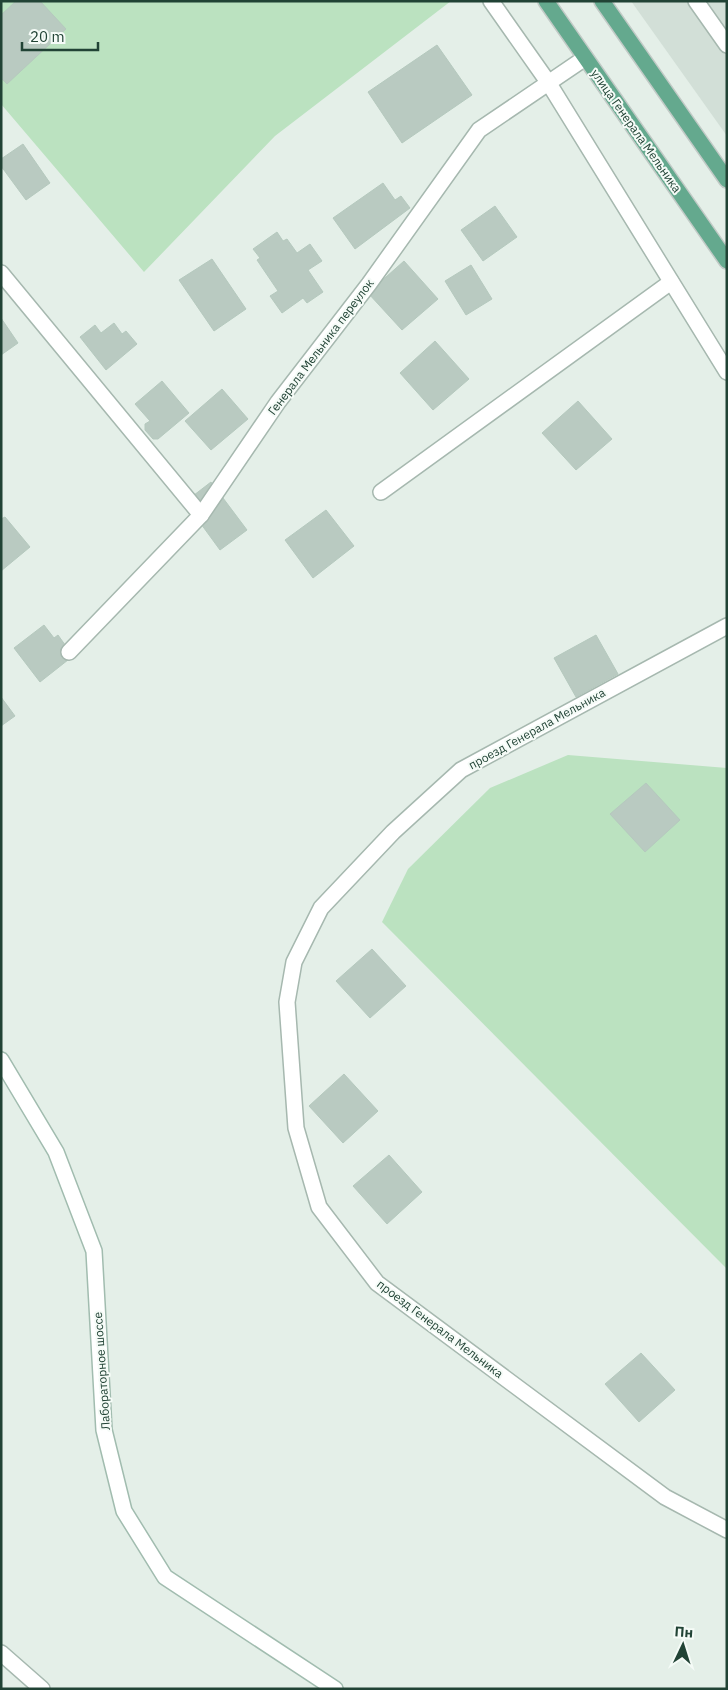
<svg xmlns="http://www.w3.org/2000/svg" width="728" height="1690" font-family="'IBM Plex Sans',sans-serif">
	<rect width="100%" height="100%" fill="#e4efe8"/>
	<!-- built -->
	<polygon fill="#d2dfd7" points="631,1 727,1 727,136"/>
	<!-- green -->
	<g fill="#bbe2c0">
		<polygon points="1,1 451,1 275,136 144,272 1,104"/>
		<polygon points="568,755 727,768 727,1269 382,922 408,869 490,788"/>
	</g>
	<!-- building -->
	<g fill="#b9cac1" stroke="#b5c9be">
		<polygon points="16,1 40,1 66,29 7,84 1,78 1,15"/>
		<polygon points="437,45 472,95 402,143 368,92"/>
		<polygon points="23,144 50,183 26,200 1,166 1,159"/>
		<polygon points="383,183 395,200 401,196 410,208 355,249 333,218"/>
		<polygon points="495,206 517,237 483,261 461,230"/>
		<polygon points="277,232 283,241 287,239 297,253 310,244 322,261 308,270 323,292 307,303 303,298 282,313 270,296 278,291 257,260 260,258 253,249"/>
		<polygon points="212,259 246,309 214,331 179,280"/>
		<polygon points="404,261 438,299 402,330 368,293"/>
		<polygon points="471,265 492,299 466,315 445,281"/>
		<polygon points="1,318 18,343 1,355"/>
		<polygon points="114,323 122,334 126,331 137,344 106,370 80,337 95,325 101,333"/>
		<polygon points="435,341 469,379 433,410 400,373"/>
		<polygon points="162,381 189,413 158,439 153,439 145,430 145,424 150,421 135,404"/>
		<polygon points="222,389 248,419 211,450 185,421"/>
		<polygon points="578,401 612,439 576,470 542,433"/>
		<polygon points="211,482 247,530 220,550 185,502"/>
		<polygon points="326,510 354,546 313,578 285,540"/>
		<polygon points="5,517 30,547 1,571 1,519"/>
		<polygon points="44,625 54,638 58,635 73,656 40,682 14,648"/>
		<polygon points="596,635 618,674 576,697 554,658"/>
		<polygon points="1,697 15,716 1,726"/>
		<polygon points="646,783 680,820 645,852 610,814"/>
		<polygon points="372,949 406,986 370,1018 336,981"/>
		<polygon points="344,1074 378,1111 343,1143 309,1106"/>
		<polygon points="389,1155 422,1192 387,1224 353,1186"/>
		<polygon points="641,1353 675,1390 639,1422 605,1384"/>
	</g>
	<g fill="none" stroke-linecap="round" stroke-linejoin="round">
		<!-- service casing -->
		<g stroke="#a6b8af" stroke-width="18">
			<g id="service">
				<polyline points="491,1 548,82 727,372"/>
				<polyline points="696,1 727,45"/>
				<polyline points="1,273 201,515"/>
				<polyline points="381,492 671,282"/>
				<polyline points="69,652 201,515 278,402 369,284 479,130 585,58"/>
			</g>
		</g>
		<!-- minor casing -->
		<g stroke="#a6b8af" stroke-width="18">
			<g id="minor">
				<polyline points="727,626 461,770 393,832 321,908 294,962 287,1002 296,1128 319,1207 377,1283 665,1497 727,1530"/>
				<polyline points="1,1653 42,1689"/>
			</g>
		</g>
		<!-- secondary casing -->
		<g stroke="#a1bcaf" stroke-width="18">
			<polyline id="secondary" points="1,1060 56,1152 94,1251 104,1430 124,1511 165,1577 335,1689"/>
		</g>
		<!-- primary casing -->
		<g stroke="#c1cac6" stroke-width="18">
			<g id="primary">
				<polyline points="546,1 727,261"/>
				<polyline points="602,1 727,180"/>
			</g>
		</g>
		<!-- service -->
		<use href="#service" stroke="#fff" stroke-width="15"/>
		<!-- minor -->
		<use href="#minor" stroke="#fff" stroke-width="15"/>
		<!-- secondary -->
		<use href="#secondary" stroke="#fff" stroke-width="15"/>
		<!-- primary -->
		<use href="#primary" stroke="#64a98e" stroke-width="15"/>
	</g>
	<g text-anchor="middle" stroke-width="4" stroke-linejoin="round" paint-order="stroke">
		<!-- street labels -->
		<g font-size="12" fill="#214335" stroke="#f5fbf7">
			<text transform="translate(636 131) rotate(55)" y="4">улица Генерала Мельника</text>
			<text transform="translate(321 347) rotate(-53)" y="4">Генерала Мельника переулок</text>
			<text transform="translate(537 729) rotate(-29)" y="4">проезд Генерала Мельника</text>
			<text transform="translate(440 1329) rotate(37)" y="4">проезд Генерала Мельника</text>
			<text transform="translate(102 1371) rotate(-94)" y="4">Лабораторное шоссе</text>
		</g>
	</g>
	<!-- border -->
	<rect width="728" height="1690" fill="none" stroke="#214335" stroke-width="5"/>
	<!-- north arrow -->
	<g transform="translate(683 1645) rotate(4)" stroke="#f5fbf7" stroke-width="4" paint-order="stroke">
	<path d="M0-4L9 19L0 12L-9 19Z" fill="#214335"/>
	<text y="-8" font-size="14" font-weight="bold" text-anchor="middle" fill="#214335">Пн</text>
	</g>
	<!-- scale -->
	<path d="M22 42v8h76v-8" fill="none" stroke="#214335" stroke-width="2.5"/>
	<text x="30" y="42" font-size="15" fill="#214335" stroke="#f5fbf7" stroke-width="4" paint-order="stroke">20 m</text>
</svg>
